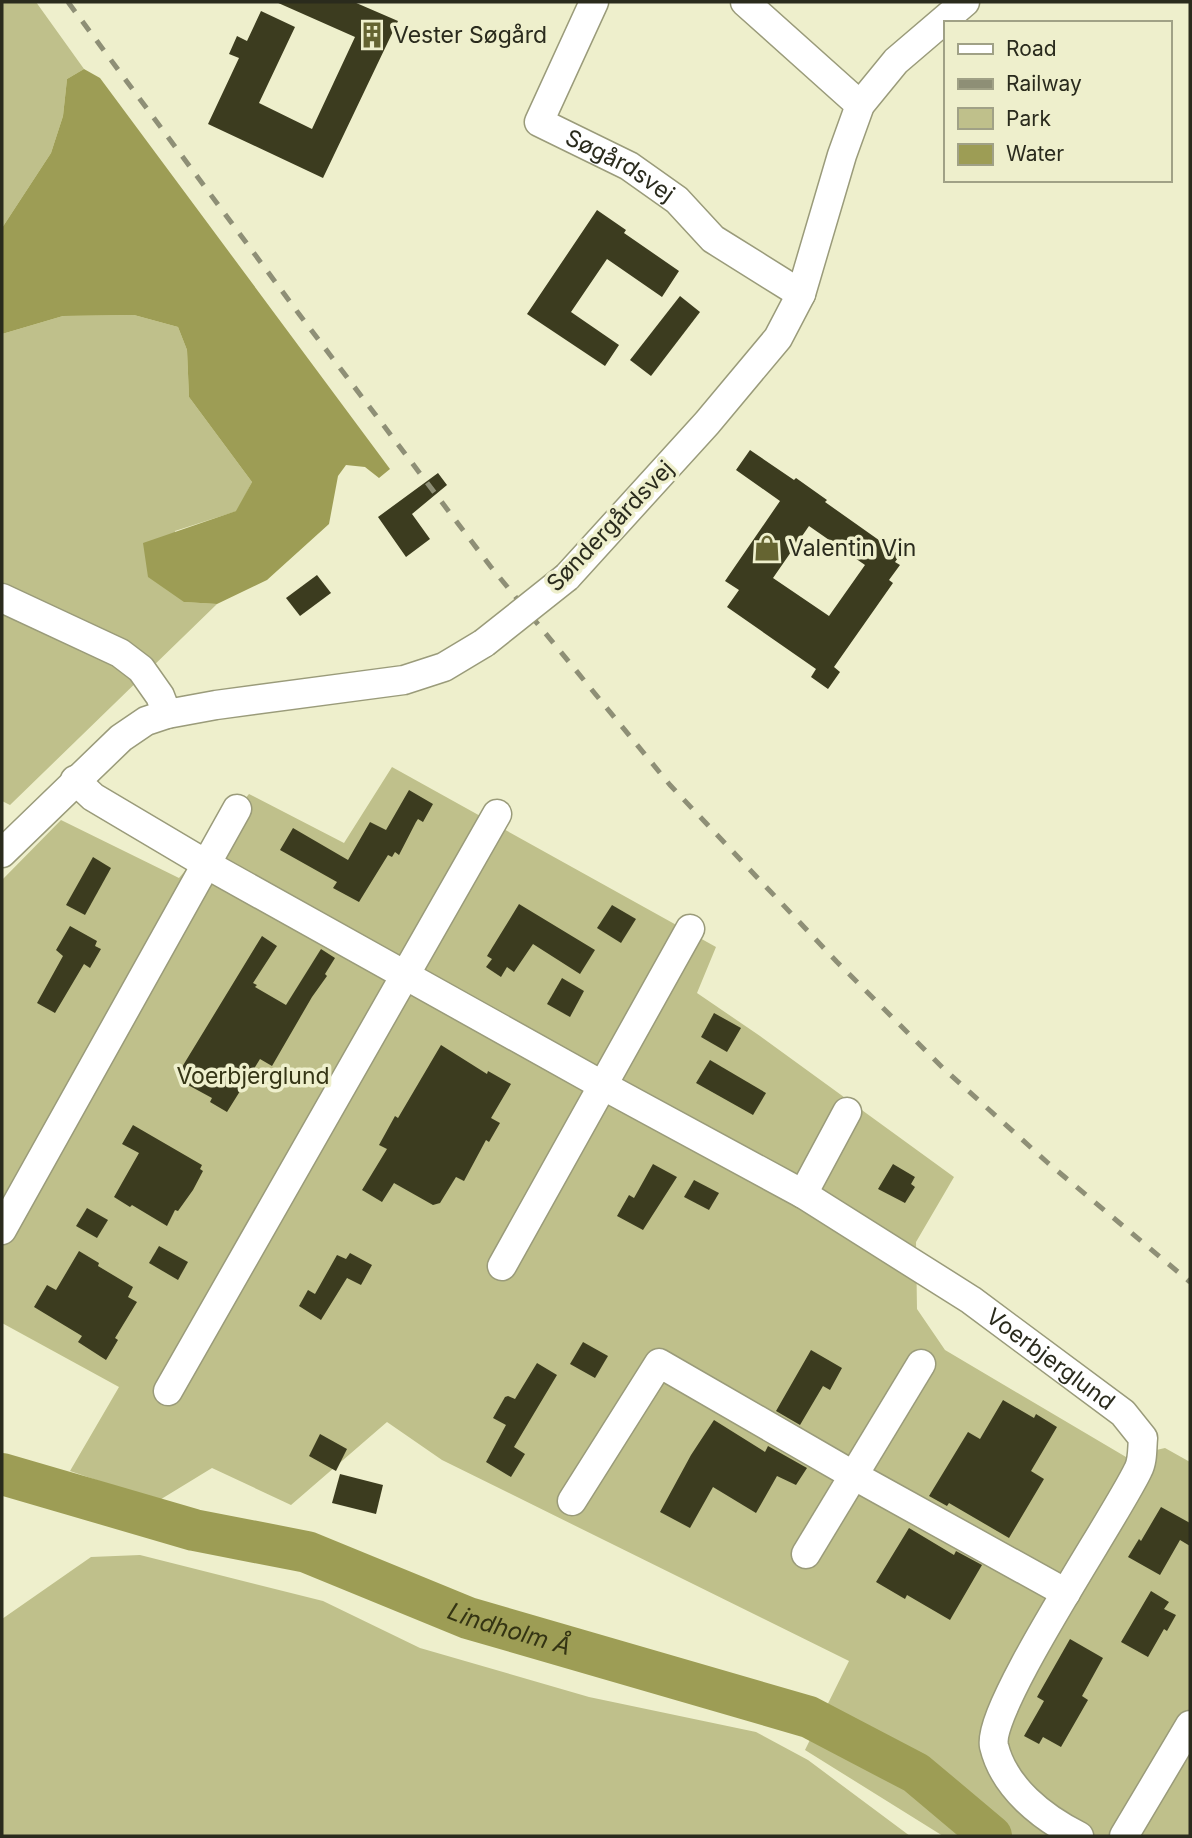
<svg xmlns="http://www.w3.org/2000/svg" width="1192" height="1838" font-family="Inter,sans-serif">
	<rect width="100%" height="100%" fill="#eeefcc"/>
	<!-- green -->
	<g fill="#bfc08b">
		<polygon points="2,2 36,2 84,69 67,79 63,116 51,153 2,228"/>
		<polygon points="134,315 178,327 187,350 189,397 252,482 237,511 175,531 184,602 217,604 10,805 2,801 2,334 63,316"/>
		<polygon points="392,767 716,947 697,993 760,1036 954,1177 916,1242 917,1309 945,1350 1126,1457 1165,1448 1190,1462 1190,1836 943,1836 805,1750 849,1661 442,1460 387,1422 291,1505 212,1468 158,1501 70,1471 119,1387 2,1323 2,880 61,820 179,878 249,794 344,843"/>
		<polygon points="140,1555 323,1601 420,1648 589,1697 756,1732 808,1760 910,1836 2,1836 2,1619 91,1557"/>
	</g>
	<!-- water -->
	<polygon fill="#9d9d55" points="84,69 100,78 390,469 379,478 365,467 346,465 338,476 329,524 267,580 217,604 184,602 148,577 143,543 236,511 252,482 189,397 187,350 178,327 134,315 63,316 2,334 2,228 51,153 63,116 67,79"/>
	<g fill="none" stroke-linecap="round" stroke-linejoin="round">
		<!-- river -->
		<path stroke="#9d9d55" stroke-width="42" id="s1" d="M2 1474 194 1530 307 1552 468 1618 809 1717 916 1773 991 1836"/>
	</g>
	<!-- building -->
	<g fill="#3c3c1f" fill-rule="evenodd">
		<polygon points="276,2 354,2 398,21 323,178 208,124 239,58 229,54 237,36 247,41 261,11 295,27 259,103 312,129 355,37"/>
		<polygon points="597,210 626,230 624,233 679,271 662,297 607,259 571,312 619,345 605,366 527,314"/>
		<polygon points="680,296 700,312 651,376 630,360"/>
		<path d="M750 450 794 480 796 478 827 500 825 502 900 555 895 562 900 565 889 580 893 583 834 667 840 672 828 689 811 677 816 669 727 607 739 590 725 581 780 501 736 470ZM809 526 865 565 829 616 773 578Z"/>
		<polygon points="438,473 447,485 412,514 430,539 406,557 378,517"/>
		<polygon points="317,575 331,593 300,616 286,598"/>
		<polygon points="409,790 433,804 423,822 418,819 416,822 399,855 395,852 392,857 388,855 359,902 333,888 337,882 280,850 293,828 348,860 370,822 386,830"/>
		<polygon points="93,857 111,868 85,915 66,905"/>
		<polygon points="519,904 595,950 580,974 533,944 514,972 507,967 501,977 486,967 492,959 487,956"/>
		<polygon points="612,905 636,919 621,943 597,928"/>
		<polygon points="70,926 97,941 95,946 101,949 90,968 84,964 55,1013 37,1003 63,956 56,950"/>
		<polygon points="262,936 277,946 253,983 257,985 255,987 286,1005 321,949 335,958 325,974 327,976 312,997 272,1066 260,1059 227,1112 210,1102 212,1098 188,1085 191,1079 179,1072"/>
		<polygon points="562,978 584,991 570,1017 547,1004"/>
		<polygon points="714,1013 741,1028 727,1052 701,1037"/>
		<polygon points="441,1045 487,1074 488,1071 511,1084 491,1118 500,1123 489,1142 486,1140 464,1181 456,1177 440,1203 433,1205 394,1183 382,1202 362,1190 387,1149 379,1145 395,1116 398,1118"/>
		<polygon points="710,1060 766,1093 753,1115 696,1083"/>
		<polygon points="133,1125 202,1165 200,1169 203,1171 193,1190 178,1211 175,1210 167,1226 132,1205 130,1207 114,1197 139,1153 122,1144"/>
		<polygon points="653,1164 677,1177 643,1230 617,1216 629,1195 634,1198"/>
		<polygon points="893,1164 915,1177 911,1184 915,1187 905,1203 878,1189"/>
		<polygon points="694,1180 719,1193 709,1210 684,1197"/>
		<polygon points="87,1208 108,1220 97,1238 76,1226"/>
		<polygon points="159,1246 188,1262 178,1280 149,1263"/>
		<polygon points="79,1251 99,1263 98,1266 133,1287 128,1297 137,1302 115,1338 118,1340 106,1360 78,1342 82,1336 34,1307 47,1285 56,1290"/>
		<polygon points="350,1253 372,1265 361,1285 347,1278 321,1320 299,1306 308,1290 315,1294 337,1255 346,1259"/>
		<polygon points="583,1342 608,1356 595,1378 570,1364"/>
		<polygon points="811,1350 842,1368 830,1390 823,1386 800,1425 776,1411"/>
		<polygon points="537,1363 557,1375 514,1447 525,1454 511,1477 486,1462 506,1425 493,1418 505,1397 508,1396 515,1399"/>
		<polygon points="1003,1400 1034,1418 1036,1414 1057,1427 1031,1471 1044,1479 1009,1538 949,1503 947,1506 929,1496 968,1432 980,1439"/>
		<polygon points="714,1420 765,1452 768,1446 807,1468 796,1485 777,1476 756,1513 713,1487 690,1528 660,1512 691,1455"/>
		<polygon points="320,1434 347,1449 336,1471 309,1456"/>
		<polygon points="340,1474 383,1485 376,1514 332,1503"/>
		<polygon points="1161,1507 1190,1523 1190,1546 1180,1540 1160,1575 1128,1557 1139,1539 1141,1541"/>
		<polygon points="909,1528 954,1555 956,1551 982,1565 950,1620 907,1595 905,1599 876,1582"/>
		<polygon points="1151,1591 1169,1602 1164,1609 1176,1615 1167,1631 1164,1629 1148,1657 1121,1642"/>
		<polygon points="1070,1639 1103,1658 1082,1696 1088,1700 1061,1747 1043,1737 1039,1744 1024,1736 1044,1701 1037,1697"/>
	</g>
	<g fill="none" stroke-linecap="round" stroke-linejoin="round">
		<!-- minor casing -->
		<g stroke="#9a9b7a" stroke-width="31">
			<g id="minor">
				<path id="s2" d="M594 2 539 122 629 166 677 200 713 239 801 294"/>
				<polyline points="745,2 860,105"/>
				<polyline points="567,577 707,423 778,338 801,294 842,155 860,105 896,61 965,2"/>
				<polyline points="2,598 120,653 141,669 160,696 167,714"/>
				<path id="s3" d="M75 780 93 797 206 864 602 1085 803 1194 971 1300 1123 1413 1143 1438C1142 1448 1143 1461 1138 1470 1116 1517 986 1708 994 1746 1004 1788 1043 1818 1079 1836"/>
				<polyline points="2,853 121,738 146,721 167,714 216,705 404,680 444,667 484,643"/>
				<polyline points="803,1194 847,1112"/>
				<polyline points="2,1230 237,809"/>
				<polyline points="502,1266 690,929"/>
				<polyline points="168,1391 497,814"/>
				<polyline points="572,1501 659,1363 853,1475 1066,1593"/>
				<polyline points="806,1554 921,1364"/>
				<polyline points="1124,1836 1190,1725"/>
			</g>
		</g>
		<!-- minor -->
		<use href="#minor" stroke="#fff" stroke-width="28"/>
		<!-- rail -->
		<polyline stroke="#8e8f76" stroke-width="5" stroke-dasharray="12 12" stroke-linecap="butt" points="68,2 299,314 491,567 670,785 837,962 943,1068 1048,1163 1190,1282"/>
		<!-- minor-bridge casing -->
		<g stroke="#9a9b7a" stroke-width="31" stroke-linecap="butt">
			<polyline id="minor-bridge" points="484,643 567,577"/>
		</g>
		<!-- minor-bridge -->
		<use href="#minor-bridge" stroke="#fff" stroke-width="28"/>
	</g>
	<!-- icons -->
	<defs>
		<g id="building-bare" transform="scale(2.1)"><path d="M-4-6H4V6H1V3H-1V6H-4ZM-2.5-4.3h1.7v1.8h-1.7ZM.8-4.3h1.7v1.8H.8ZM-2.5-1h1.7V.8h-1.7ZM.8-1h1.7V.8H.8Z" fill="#656431" stroke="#eeefcc" stroke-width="2.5" paint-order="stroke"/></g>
		<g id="shop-bare" transform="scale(2.1)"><path d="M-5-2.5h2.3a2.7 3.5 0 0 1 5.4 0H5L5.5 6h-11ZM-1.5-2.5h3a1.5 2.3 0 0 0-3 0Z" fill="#656431" stroke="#eeefcc" stroke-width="2.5" paint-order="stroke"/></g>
	</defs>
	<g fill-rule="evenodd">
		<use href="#building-bare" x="372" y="35"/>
		<use href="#shop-bare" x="767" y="548"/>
	</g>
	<g text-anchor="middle" stroke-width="7" stroke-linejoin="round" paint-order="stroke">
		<!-- poi labels -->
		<g font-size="23" fill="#2a2b1d" stroke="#eeefcc" text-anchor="start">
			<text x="393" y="43">Vester Søgård</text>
			<text x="788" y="556">Valentin Vin</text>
		</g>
		<!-- street labels -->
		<g font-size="23" fill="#2a2b1d" stroke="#eeefcc">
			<text dy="8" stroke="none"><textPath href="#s2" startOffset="224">Søgårdsvej</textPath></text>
			<text transform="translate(610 526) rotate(-46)" y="8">Søndergårdsvej</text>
			<text dy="8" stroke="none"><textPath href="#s3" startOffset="1136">Voerbjerglund</textPath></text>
		</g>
		<!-- park labels -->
		<g font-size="23" fill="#353515" stroke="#eeefcc">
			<text x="253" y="1084">Voerbjerglund</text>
		</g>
		<!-- water labels -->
		<g font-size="24" font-style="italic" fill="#343413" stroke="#eeefcc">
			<text dy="8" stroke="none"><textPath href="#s1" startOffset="532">Lindholm Å</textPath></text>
		</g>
	</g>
	<!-- border -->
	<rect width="1192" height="1838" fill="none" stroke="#2a2b1d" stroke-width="7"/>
	<!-- legend -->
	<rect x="944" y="21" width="228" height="161" fill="#eeefcc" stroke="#a0a186" stroke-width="2"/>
	<rect x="958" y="44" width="35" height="10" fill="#ffffff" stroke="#a0a186" stroke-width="2"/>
	<text x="1006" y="56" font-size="21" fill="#2a2b1d">Road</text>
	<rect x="958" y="79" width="35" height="10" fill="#8e8f76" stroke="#a0a186" stroke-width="2"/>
	<text x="1006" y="91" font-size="21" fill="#2a2b1d">Railway</text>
	<rect x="958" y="108" width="35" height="21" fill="#bfc08b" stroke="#a0a186" stroke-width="2"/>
	<text x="1006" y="126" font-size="21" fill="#2a2b1d">Park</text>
	<rect x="958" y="144" width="35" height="21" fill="#9d9d55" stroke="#a0a186" stroke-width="2"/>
	<text x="1006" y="161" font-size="21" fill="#2a2b1d">Water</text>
</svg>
